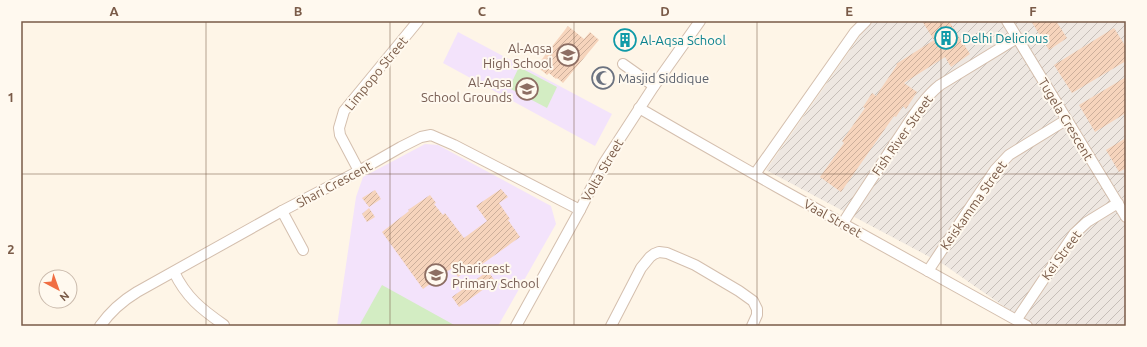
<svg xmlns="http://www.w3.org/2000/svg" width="1147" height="347" font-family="Ubuntu,sans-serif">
	<defs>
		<pattern id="industrial-furrows" width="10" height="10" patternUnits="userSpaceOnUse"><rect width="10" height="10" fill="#eee7e1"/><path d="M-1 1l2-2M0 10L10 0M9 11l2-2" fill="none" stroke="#c6beb8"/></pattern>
		<pattern id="building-hatch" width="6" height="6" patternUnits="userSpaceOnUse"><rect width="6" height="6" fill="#f6d4bc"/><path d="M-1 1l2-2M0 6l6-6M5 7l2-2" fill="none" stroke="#ccaf9b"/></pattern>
	</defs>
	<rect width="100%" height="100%" fill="#fef5e7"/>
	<!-- industrial -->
	<polygon fill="url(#industrial-furrows)" points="875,21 1126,21 1126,326 1032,326 943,264 766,170 867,26"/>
	<!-- education -->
	<g fill="#f3e3fb">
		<polygon points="458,32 612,114 595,146 443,63"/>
		<polygon points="425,144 438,145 551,206 556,224 498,326 337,326 356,197 363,177"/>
	</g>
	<!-- pitch -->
	<g fill="#d3edc3">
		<polygon points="519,67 557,87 547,108 509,88"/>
		<polygon points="382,285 456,326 359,326"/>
	</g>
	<!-- building -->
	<g fill="url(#building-hatch)">
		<polygon points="922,21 949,21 970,54 951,67 945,57 904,83 917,92 906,109 903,106 896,117 894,116 841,192 820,177 844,143 842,141 865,108 863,107 872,93 876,96 897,65 896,64 934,40"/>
		<polygon points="1031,21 1056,21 1067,38 1049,50"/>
		<polygon points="568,26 584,39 590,32 599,40 563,83 557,78 556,79 549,73 547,75 539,68 539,63"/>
		<polygon points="624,28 637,38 626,52 613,42"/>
		<polygon points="1114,28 1126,47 1126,61 1072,93 1054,65"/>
		<polygon points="1126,77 1126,113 1095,132 1079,105"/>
		<polygon points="1126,138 1126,168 1119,172 1106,150"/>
		<polygon points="501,189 508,197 499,203 510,219 508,220 520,237 481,265 479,262 458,277 452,268 423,289 382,232 409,211 408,210 430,195 436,203 434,204 443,215 445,213 464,238 487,221 476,206"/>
		<polygon points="375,190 381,199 369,207 362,198"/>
		<polygon points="369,208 375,217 367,222 362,214"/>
		<polygon points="488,271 495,281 459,307 452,297"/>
	</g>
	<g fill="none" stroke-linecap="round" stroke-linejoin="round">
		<!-- minor casing -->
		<g stroke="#d4bfae" stroke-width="12">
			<g id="minor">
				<polyline points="1007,21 1126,217"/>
				<polyline points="623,64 654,86"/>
				<polyline points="639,108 684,134 777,187 1027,326"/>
				<polyline points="359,171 340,135 339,128 344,111 418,21"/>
				<polyline points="755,174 855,32 866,21"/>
				<polyline points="282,211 303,250"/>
				<path d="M843 223C860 196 878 170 895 143 909 123 921 100 940 85L1017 38"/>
				<polyline points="928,271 995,170 1009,155 1066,120"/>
				<path d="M174 272C186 297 201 309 224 325"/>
				<polyline points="1017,319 1074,234 1087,222 1118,203"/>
				<path d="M100 326C110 312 122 301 137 292L282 211 359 171 401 147 421 137 431 135 454 145 580 210"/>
				<polyline points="516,326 580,210 604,163 654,86 700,21"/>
				<polyline points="611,326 641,268 650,257 654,254 659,252 667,253 695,265 739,291 753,301 757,309 757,315 752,326"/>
			</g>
		</g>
		<!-- minor -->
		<use href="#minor" stroke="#fff" stroke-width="10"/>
	</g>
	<!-- grid -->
	<path fill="none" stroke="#7a5b48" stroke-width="1" stroke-opacity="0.55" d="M206 21V326M390 21V326M574 21V326M757 21V326M941 21V326M21 174H1126"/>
	<!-- icons -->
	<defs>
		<g id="building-ring" transform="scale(1.15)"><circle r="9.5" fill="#fff9ef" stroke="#0f9aa8" stroke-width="1.5"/><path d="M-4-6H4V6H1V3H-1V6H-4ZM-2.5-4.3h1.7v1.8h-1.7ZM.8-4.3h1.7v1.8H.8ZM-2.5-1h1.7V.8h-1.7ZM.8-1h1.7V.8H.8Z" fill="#0f9aa8"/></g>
		<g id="school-ring" transform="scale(1.15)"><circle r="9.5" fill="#fff9ef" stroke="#8d6e63" stroke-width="1.5"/><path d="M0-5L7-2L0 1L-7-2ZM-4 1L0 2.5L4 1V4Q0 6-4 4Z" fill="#8d6e63"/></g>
		<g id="mosque-ring" transform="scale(1.15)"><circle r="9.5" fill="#fff9ef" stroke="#6b7280" stroke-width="1.5"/><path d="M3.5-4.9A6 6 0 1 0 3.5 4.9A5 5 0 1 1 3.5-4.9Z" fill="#6b7280"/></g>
	</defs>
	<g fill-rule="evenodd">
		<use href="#building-ring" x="946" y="38"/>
		<use href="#building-ring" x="625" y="40"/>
		<use href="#school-ring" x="568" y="55"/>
		<use href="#mosque-ring" x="603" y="78"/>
		<use href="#school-ring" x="527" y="89"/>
		<use href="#school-ring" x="436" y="275"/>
	</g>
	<g text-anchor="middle" stroke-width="4" stroke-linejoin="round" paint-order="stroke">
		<!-- culture labels -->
		<g font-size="13" fill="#0d838f" stroke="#fff9ef" text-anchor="start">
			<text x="962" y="43">Delhi Delicious</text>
			<text x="640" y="45">Al-Aqsa School</text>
		</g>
		<!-- education labels -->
		<g font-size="13" fill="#785e54" stroke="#fff9ef" text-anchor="end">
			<text x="552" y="53">Al-Aqsa<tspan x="552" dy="15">High School</tspan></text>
			<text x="512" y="87">Al-Aqsa<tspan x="512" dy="15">School Grounds</tspan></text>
			<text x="452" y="273" text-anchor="start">Sharicrest<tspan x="452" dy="15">Primary School</tspan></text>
		</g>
		<!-- street labels -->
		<g font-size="13" fill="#7a5b48" stroke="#fff9ef">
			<text transform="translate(376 73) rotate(-51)" y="5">Limpopo Street</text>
			<text transform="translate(1066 119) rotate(59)" y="5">Tugela Crescent</text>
			<text transform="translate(902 135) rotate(-55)" y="5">Fish River Street</text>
			<text transform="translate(602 170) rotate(-60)" y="5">Volta Street</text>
			<text transform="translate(334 184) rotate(-28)" y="5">Shari Crescent</text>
			<text transform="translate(973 205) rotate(-55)" y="5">Keiskamma Street</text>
			<text transform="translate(833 218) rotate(29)" y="5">Vaal Street</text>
			<text transform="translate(1061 255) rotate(-54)" y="5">Kei Street</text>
		</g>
		<!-- worship labels -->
		<g font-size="13" fill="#5b616d" stroke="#fff9ef" text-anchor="start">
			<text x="618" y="83">Masjid Siddique</text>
		</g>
	</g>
	<!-- border -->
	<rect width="1147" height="347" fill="none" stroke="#fff9ef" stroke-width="44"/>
	<!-- north arrow -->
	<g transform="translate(58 289) rotate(139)"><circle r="19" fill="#fff9ef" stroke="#cabaac"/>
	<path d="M0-3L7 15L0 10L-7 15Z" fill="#f06e43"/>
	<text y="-6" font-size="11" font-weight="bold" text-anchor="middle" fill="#7a5b48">N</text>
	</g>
	<rect x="22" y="22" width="1103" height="303" fill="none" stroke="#7a5b48" stroke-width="1.5"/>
	<g font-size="13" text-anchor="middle" font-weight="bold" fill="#7a5b48">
		<text x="114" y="16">A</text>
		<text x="298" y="16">B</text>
		<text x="482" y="16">C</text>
		<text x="665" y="16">D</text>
		<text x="849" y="16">E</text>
		<text x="1033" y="16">F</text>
		<text x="11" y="102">1</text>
		<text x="11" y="254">2</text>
	</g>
</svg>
